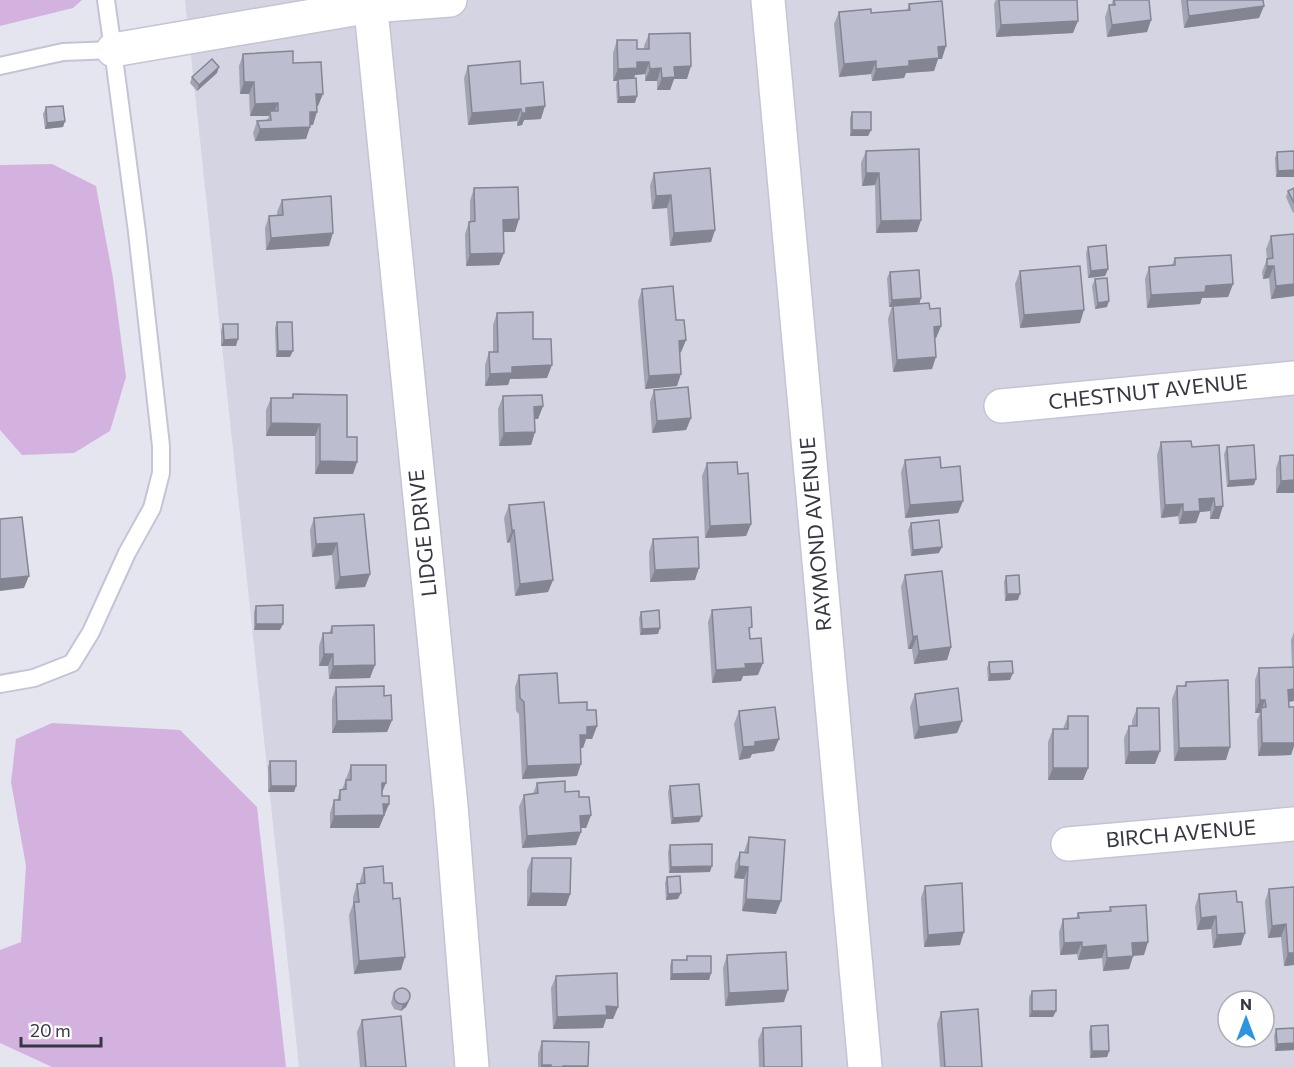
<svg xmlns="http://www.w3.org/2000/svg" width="1294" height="1067" font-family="Commissioner,sans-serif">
	<rect width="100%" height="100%" fill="#e5e5f0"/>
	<!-- residential -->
	<path fill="#d4d4e3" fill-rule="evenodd" d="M185 0H1294V1067H299ZM1228 1001H1264V1037H1228Z"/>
	<!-- green -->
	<g fill="#d3b2e0">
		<polygon points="0,0 82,0 73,8 0,26"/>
		<polygon points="52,164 96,186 113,278 126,377 110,431 74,453 22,455 0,430 0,165"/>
		<polygon points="52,723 180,730 257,807 286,1067 52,1067 0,1043 0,950 21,942 26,866 11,782 16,739"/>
	</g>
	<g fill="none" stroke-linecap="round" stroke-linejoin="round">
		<!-- lane casing -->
		<g stroke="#c3c4d5" stroke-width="20">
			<g id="lane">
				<polyline points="106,0 113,50"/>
				<polyline points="0,66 63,52 113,50 137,232 161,446 161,473 152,508 127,553 91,632 72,663 34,678 0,684"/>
			</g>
		</g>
		<!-- street casing -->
		<g stroke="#c3c4d5" stroke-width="36">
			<g id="street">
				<polyline points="370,0 451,806 472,1067"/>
				<polyline points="768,0 865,1067"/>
				<polyline points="113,50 371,6 450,0"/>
				<polyline points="1001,406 1294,378"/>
				<polyline points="1068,844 1294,824"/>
			</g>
		</g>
		<!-- lane -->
		<use href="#lane" stroke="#fff" stroke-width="16"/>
		<!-- street -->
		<use href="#street" stroke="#fff" stroke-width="33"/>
	</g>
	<!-- wall -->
	<g fill="#a2a3b3">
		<polygon points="996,0 1077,0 1073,33 996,37 994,4"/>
		<polygon points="1113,0 1149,0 1151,20 1147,32 1107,37 1105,17 1109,5 1111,5"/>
		<polygon points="1181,0 1263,0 1259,18 1184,28"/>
		<polygon points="909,4 942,59 938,59 934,71 906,73 904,78 872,81 871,74 839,77 834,24 839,12 871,13 907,10"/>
		<polygon points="649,34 687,79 674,79 670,90 657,90 657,81 645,81 645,74 635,75 634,78 635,103 617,103 616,85 617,81 613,81 613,53 617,40 637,49 644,49 644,46"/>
		<polygon points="243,54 293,63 318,106 317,106 313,125 310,125 306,139 255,141 253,133 257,121 267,120 269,116 250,116 249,94 240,94 239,66"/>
		<polygon points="468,66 521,84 541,119 524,120 522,125 517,126 517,121 468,125 464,78"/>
		<polygon points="217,73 197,91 190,83 192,77"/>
		<polygon points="46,107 65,121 63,127 45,129 43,114"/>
		<polygon points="852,112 871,130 868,136 850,136 850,118"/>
		<polygon points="866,151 921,220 917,232 876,233 875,185 862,186 861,163"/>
		<polygon points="1294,151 1294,177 1276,177 1275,158 1277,152"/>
		<polygon points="654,173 715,230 711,242 670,246 667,208 652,209 650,186"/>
		<polygon points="474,188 519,219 515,232 503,232 504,253 499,265 466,266 465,234 469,222 470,222 470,201"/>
		<polygon points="1294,188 1294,212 1293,213 1286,197 1288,191"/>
		<polygon points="282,200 329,246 266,250 265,228 269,216 277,215 277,212"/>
		<polygon points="1294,234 1294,296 1271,299 1269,278 1263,279 1262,272 1267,259 1266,249 1271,236"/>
		<polygon points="1088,247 1108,269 1105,276 1088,278 1086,253"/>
		<polygon points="1175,258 1233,284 1228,297 1202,298 1200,304 1147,308 1145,279 1149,267 1172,265"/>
		<polygon points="1020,271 1080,323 1020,328 1015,284"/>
		<polygon points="890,272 921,298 919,303 930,309 941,326 936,338 935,338 932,369 893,372 888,319 892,306 889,307 887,278"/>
		<polygon points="1095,279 1107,307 1095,309 1092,286"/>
		<polygon points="642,289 676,320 686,340 681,352 680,353 677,386 645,389 638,301"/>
		<polygon points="497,313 533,339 547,378 510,379 508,385 485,386 485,365 489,352 493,352 493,325"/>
		<polygon points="277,322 290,357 276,357 275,328"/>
		<polygon points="223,324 236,346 221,346 221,331"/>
		<polygon points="654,390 691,418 686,430 652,433 650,402"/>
		<polygon points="293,394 347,437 357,462 353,474 315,474 315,436 266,436 266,410 271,398 291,398"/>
		<polygon points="503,396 543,406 538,419 535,419 535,432 531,445 499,446 498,409"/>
		<polygon points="1161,442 1192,447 1219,445 1219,519 1210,519 1210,511 1200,512 1196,523 1179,524 1178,516 1161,518 1157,455"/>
		<polygon points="1227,447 1254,485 1227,487 1224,454"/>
		<polygon points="1294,455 1276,493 1276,468 1280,456"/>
		<polygon points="905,460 941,468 963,501 958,513 905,518 901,472"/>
		<polygon points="707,463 738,474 751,524 746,536 705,538 702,476"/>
		<polygon points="509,505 553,580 548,592 515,596 510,542 507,543 504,518"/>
		<polygon points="314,518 370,574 365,587 335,589 332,555 312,557 310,530"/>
		<polygon points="911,523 939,553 911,556 908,530"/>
		<polygon points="653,539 695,580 650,582 649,552"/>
		<polygon points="905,575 951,647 947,660 914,664 912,649 908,649 901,587"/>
		<polygon points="1006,576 1018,600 1005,601 1004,582"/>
		<polygon points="256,606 280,630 254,630 254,612"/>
		<polygon points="712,610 749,634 758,675 743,676 741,681 712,683 708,622"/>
		<polygon points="641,612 658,634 640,635 639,618"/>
		<polygon points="332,626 370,678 329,679 328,666 319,666 319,646 323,633 329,633"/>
		<polygon points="1294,632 1294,701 1289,702 1289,707 1294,707 1294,746 1291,755 1258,756 1257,720 1260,713 1255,713 1255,680 1259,668 1292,667 1291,640"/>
		<polygon points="989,662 1010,680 988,681 987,668"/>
		<polygon points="519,675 559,703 587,710 597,726 592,739 586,739 583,748 581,748 577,776 522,779 519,714 516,711 515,687"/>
		<polygon points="1186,682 1226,760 1174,761 1172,699 1177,686 1184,686"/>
		<polygon points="336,687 384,696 392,720 387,732 332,733 332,699"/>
		<polygon points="915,694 962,721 957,733 914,739 910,707"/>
		<polygon points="1137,708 1155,764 1125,764 1124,738 1129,726 1132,726 1132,721"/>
		<polygon points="739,711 774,751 752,754 750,758 739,760 734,724"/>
		<polygon points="1068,716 1088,768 1083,780 1048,780 1048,742 1053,729 1063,729"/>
		<polygon points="270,761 296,786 294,792 268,792 268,767"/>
		<polygon points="351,765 382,794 382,796 389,804 379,828 330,828 330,813 334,800 337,800 340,790 342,790"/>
		<polygon points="537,783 565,792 579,797 591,815 586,828 581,828 576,845 522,848 519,807 524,795 533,794"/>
		<polygon points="670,786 699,822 671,824 668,792"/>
		<polygon points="749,837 776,914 742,911 744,879 734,878 735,864 740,852 744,852"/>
		<polygon points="670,845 710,872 669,873 668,852"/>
		<polygon points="532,858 570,894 566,906 527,906 527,870"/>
		<polygon points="364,868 384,883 393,899 401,970 354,974 349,915 353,904 353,897 357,884 360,884 360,881"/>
		<polygon points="667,877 678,899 666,900 665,883"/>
		<polygon points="925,886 960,945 924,947 921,898"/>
		<polygon points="1294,887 1294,965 1284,966 1281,937 1268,938 1265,901 1269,889"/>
		<polygon points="1199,894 1241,945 1213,948 1211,929 1197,930 1195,907"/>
		<polygon points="1110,907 1144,955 1133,956 1129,969 1103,971 1102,958 1078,960 1077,954 1060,955 1059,932 1063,919 1076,918 1078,913 1109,911"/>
		<polygon points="727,955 784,1002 725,1006 723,968"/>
		<polygon points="687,956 711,973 709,980 670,980 670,966 672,960 686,960"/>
		<polygon points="556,976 618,1007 613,1019 606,1019 603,1028 553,1029 551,988"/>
		<polygon points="394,991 409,1001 406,1007 401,1011 394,1009 391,1003"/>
		<polygon points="1032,991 1056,1011 1053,1017 1029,1017 1029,997"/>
		<polygon points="941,1012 982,1067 940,1067 937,1024"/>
		<polygon points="362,1020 406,1067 360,1067 357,1032"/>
		<polygon points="1091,1026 1109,1051 1107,1057 1090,1058 1089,1032"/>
		<polygon points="763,1028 802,1067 759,1067 758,1040"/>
		<polygon points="1294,1028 1294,1050 1275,1051 1274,1036 1276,1029"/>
		<polygon points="542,1041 588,1066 588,1067 538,1067 538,1054"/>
	</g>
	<!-- shaded-wall -->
	<g fill="#848592">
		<polygon points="1264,6 1259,18 1184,28 1189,16"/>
		<polygon points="1151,20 1147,32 1107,37 1112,25"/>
		<polygon points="1078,21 1073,33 996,37 1001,25"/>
		<polygon points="946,46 942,59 938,59 934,71 906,73 904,78 872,81 876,69 909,61 938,47"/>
		<polygon points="876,61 871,74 839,77 844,64"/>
		<polygon points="637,62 649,62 645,74 635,75 633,81 618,79 617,81 613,81 618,69"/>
		<polygon points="691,66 687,79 674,79 670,90 657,90 662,78 674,67"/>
		<polygon points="219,67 217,73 197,91 199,85"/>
		<polygon points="661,68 657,81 645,81 650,69"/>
		<polygon points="244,82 254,82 249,94 240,94"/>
		<polygon points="316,94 323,94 318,106 312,107"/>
		<polygon points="637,96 635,103 617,103 619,97"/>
		<polygon points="278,103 273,115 270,111 269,116 250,116 255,104"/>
		<polygon points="545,106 541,119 524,120 522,125 517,126 522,113 526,108"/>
		<polygon points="521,109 517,121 468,125 472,113"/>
		<polygon points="310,112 317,112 313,125 305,125"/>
		<polygon points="65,121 63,127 45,129 47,123"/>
		<polygon points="310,127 306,139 255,141 260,129"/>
		<polygon points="852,130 871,130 868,136 850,136"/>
		<polygon points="1294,170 1294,177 1276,177 1278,171"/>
		<polygon points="866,173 879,173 875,185 862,186"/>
		<polygon points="671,195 667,208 652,209 656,196"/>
		<polygon points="519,219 515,232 498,232 503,220"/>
		<polygon points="921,220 917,232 876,233 881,221"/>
		<polygon points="715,230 711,242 670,246 674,233"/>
		<polygon points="333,233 329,246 266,250 271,238"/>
		<polygon points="504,253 499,265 466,266 470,254"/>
		<polygon points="1267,266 1274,266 1269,278 1263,279"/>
		<polygon points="1108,269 1105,276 1088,278 1091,271"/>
		<polygon points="1233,284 1228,297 1202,298 1200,304 1147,308 1151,295 1206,286"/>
		<polygon points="1294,284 1294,296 1271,299 1276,286"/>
		<polygon points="921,298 919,305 889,307 892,300"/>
		<polygon points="1109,301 1107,307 1095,309 1098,303"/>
		<polygon points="1084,310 1080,323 1020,328 1024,315"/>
		<polygon points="941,326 936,338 929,339 934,327"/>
		<polygon points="238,339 236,346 221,346 224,340"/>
		<polygon points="686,340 681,352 674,353 679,341"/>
		<polygon points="278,351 293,351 290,357 276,357"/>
		<polygon points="936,357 932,369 893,372 897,360"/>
		<polygon points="552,365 547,378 510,379 508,385 485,386 490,374 512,367"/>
		<polygon points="681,374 677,386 645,389 649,376"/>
		<polygon points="543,406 538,419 529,419 534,407"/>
		<polygon points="691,418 686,430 652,433 657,421"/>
		<polygon points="271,423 320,424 315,436 266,436"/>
		<polygon points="535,432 531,445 499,446 504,433"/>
		<polygon points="320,461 357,462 353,474 315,474"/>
		<polygon points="1256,479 1254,485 1227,487 1229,481"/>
		<polygon points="1294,480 1294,493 1276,493 1281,481"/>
		<polygon points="1214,498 1210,511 1200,512 1196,523 1179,524 1183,512 1199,499"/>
		<polygon points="963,501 958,513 905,518 910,505"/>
		<polygon points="1183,504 1178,516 1161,518 1165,505"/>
		<polygon points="1223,506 1219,519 1210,519 1215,507"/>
		<polygon points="751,524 746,536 705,538 710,526"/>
		<polygon points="512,530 514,530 510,542 507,543"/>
		<polygon points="337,543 332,555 312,557 316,544"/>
		<polygon points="942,547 939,553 911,556 913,550"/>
		<polygon points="699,568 695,580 650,582 655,570"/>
		<polygon points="370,574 365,587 335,589 340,577"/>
		<polygon points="29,576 24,588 0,591 0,579"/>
		<polygon points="553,580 548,592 515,596 520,584"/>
		<polygon points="1007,594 1020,594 1018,600 1005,601"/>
		<polygon points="256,624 283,624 280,630 254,630"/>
		<polygon points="660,628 658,634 640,635 642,629"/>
		<polygon points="917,636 912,649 908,649 913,637"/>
		<polygon points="951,647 947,660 914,664 919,651"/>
		<polygon points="324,654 333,654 328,666 319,666"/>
		<polygon points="763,663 758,675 743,676 741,681 712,683 716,670 745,664"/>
		<polygon points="375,665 370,678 329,679 333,666"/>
		<polygon points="1013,673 1010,680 988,681 990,674"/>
		<polygon points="1294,689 1294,701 1284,702 1288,690"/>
		<polygon points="1260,700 1265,700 1261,711 1261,708 1260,713 1255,713"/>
		<polygon points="392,720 387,732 332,733 337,721"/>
		<polygon points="962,721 957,733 914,739 919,727"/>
		<polygon points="597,726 592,739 586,739 583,748 575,748 580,735 587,727"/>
		<polygon points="779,739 774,751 752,754 750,758 739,760 743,747 755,742"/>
		<polygon points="1262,743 1294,743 1294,746 1291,755 1258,756"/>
		<polygon points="1230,747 1226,760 1174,761 1179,748"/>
		<polygon points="1160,751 1155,764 1125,764 1129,752"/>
		<polygon points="581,764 577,776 522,779 527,766"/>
		<polygon points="1053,768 1088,768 1083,780 1048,780"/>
		<polygon points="382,783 386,783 381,795"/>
		<polygon points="271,786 296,786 294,792 268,792"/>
		<polygon points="383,804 389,804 379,828 330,828 334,816"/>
		<polygon points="591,815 586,828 575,828 580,816"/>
		<polygon points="702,816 699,822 671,824 673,818"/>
		<polygon points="581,832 576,845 522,848 527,836"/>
		<polygon points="712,866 710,872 669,873 671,867"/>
		<polygon points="739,866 748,867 744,879 734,878"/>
		<polygon points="531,893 570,894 566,906 527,906"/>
		<polygon points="681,893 678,899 666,900 668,894"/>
		<polygon points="746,899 781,901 776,914 742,911"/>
		<polygon points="1216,916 1211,929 1197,930 1201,918"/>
		<polygon points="1286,924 1281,937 1268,938 1272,926"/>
		<polygon points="964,932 960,945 924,947 928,935"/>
		<polygon points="1245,933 1241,945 1213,948 1217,935"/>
		<polygon points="1082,942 1077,954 1060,955 1064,943"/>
		<polygon points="1148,942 1144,955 1128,956 1132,943"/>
		<polygon points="1106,945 1102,958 1078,960 1082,947"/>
		<polygon points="1288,953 1294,953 1294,965 1284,966"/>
		<polygon points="1133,956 1129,969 1103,971 1107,958"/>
		<polygon points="405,957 401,970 354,974 359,961"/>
		<polygon points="711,973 709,980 670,980 672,974"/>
		<polygon points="788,990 784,1002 725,1006 729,993"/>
		<polygon points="409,1001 406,1007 401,1011 403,1004"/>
		<polygon points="606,1006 618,1007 613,1019 606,1019 603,1028 553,1029 557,1017"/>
		<polygon points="1032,1011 1056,1011 1053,1017 1029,1017"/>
		<polygon points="1294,1043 1294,1050 1275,1051 1277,1044"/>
		<polygon points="1092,1051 1109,1051 1107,1057 1090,1058"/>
		<polygon points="542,1065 551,1065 550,1067 541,1067"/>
		<rect x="563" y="1066" width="25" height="1"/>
	</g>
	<!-- building -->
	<g fill="#bcbed0" stroke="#848592" stroke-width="1.5">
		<polygon points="999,0 1077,0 1078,21 1001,25"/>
		<polygon points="1114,0 1149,0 1151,20 1112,25 1109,5 1115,5"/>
		<polygon points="1187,0 1263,0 1264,6 1189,16"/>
		<polygon points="942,1 946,46 938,47 939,58 909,61 909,66 876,69 876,61 844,64 839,12 871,9 871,13 910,10 909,4"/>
		<polygon points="690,33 691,66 674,67 675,77 662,78 661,68 650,69 649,62 637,62 637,68 618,69 617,40 637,40 637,49 649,49 649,34"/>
		<polygon points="293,51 293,63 321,62 323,94 316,94 317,112 310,112 310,127 260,129 257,121 271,120 270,111 278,111 278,103 255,104 254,82 244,82 243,54"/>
		<polygon points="212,59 219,67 199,85 192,77"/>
		<polygon points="520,61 521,84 543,82 545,106 526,108 526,113 522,113 521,109 472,113 468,66"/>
		<polygon points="636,78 637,96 619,97 618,79"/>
		<polygon points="63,106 65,121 47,123 46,107"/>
		<rect x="852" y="112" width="19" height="18"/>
		<polygon points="919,149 921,220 881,221 879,173 866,173 866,151"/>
		<polygon points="1294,151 1294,170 1278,171 1277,152"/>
		<polygon points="710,168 715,230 674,233 671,195 656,196 654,173"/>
		<polygon points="518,187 519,219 503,220 504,253 470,254 469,222 475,221 474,188"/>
		<polygon points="1294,188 1294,203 1288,191"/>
		<polygon points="331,196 333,233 271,238 269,216 283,215 282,200"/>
		<polygon points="1294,234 1294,284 1276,286 1274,266 1267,266 1267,259 1273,258 1271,236"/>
		<polygon points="1106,245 1108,269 1091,271 1088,247"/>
		<polygon points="1231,255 1233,284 1206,286 1205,292 1151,295 1149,267 1175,265 1175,258"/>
		<polygon points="1080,266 1084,310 1024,315 1020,271"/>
		<polygon points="919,270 921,298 892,300 890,272"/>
		<polygon points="1107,278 1109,301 1098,303 1095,279"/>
		<polygon points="673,286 676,320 684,320 686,340 679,341 681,374 649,376 642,289"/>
		<polygon points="929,303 930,309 940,308 941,326 934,327 936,357 897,360 893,306"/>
		<polygon points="533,312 533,339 551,339 552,365 512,367 512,373 490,374 489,352 498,352 497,313"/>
		<polygon points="277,322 292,322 293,351 278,351"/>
		<polygon points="223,324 238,324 238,339 224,340"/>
		<polygon points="688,387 691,418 657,421 654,390"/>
		<polygon points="293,394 347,395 347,437 357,437 357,462 320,461 320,424 271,423 271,398 293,398"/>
		<polygon points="542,395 543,406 534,407 535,432 504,433 503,396"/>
		<polygon points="1191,441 1192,447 1219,445 1223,506 1215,507 1214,498 1199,499 1200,511 1183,512 1183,504 1165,505 1161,442"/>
		<polygon points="1254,445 1256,479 1229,481 1227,447"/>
		<polygon points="1294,455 1294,480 1281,481 1280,456"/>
		<polygon points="940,457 941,468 960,466 963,501 910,505 905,460"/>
		<polygon points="737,462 738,474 748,473 751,524 710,526 707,463"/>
		<polygon points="544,502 553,580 520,584 514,530 512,530 509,505"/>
		<polygon points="364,514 370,574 340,577 337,543 316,544 314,518"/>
		<polygon points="22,517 29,576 0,579 0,519"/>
		<polygon points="939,520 942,547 913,550 911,523"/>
		<polygon points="698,537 699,568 655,570 653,539"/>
		<polygon points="942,571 951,647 919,651 917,636 913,637 905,575"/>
		<polygon points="1019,575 1020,594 1007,594 1006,576"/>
		<polygon points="283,605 283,624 256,624 256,606"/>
		<polygon points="751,607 752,627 749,628 750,639 761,638 763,663 745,664 746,668 716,670 712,610"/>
		<polygon points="659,610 660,628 642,629 641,612"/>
		<polygon points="374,625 375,665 333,666 333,654 324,654 323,633 332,633 332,626"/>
		<polygon points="1012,661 1013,673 990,674 989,662"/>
		<polygon points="1294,667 1294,689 1288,690 1289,707 1294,707 1294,743 1262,743 1261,708 1266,707 1265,700 1260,700 1259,668"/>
		<polygon points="557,673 559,703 587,702 587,710 596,710 597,726 587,727 587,735 580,735 581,764 527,766 524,702 520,698 519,675"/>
		<polygon points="1228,680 1230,747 1179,748 1177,686 1186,686 1186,682"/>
		<polygon points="384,686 384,696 391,695 392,720 337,721 336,687"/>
		<polygon points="958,688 962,721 919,727 915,694"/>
		<polygon points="775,707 779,739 755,742 755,746 743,747 739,711"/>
		<polygon points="1137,708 1159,708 1160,751 1129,752 1129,726 1137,726"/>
		<polygon points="1068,716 1088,716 1088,768 1053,768 1053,729 1068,729"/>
		<polygon points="270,761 296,761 296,786 271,786"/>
		<polygon points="351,765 386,765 386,783 382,783 382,796 389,796 389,804 383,804 384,815 334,816 334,800 340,800 340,790 346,789 346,780 351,780"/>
		<polygon points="565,781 565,792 579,791 579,797 589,797 591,815 580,816 581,832 527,836 524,795 538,793 537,783"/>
		<polygon points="699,784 702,816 673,818 670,786"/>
		<polygon points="749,837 785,840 781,901 746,899 748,867 739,866 740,852 748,853"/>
		<polygon points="712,844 712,866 671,867 670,845"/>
		<polygon points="532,858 571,858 570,894 531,893"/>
		<polygon points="383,866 384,883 392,883 393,899 400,898 405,957 359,961 354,902 359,902 357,884 365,883 364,868"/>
		<polygon points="680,876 681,893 668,894 667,877"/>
		<polygon points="962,883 964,932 928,935 925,886"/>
		<polygon points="1294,887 1294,953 1288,953 1286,924 1272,926 1269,889"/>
		<polygon points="1236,891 1237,902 1242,902 1245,933 1217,935 1216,916 1201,918 1199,894"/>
		<polygon points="1146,905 1148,942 1132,943 1133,956 1107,958 1106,945 1082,947 1082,942 1064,943 1063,919 1079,918 1078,913 1111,911 1110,907"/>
		<polygon points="786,952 788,990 729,993 727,955"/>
		<polygon points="687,956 711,956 711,973 672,974 672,960 687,960"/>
		<polygon points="617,973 618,1007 606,1006 607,1015 557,1017 556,976"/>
		<circle cx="402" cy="996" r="8"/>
		<polygon points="1056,990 1056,1011 1032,1011 1032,991"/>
		<polygon points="978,1009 982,1067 945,1067 941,1012"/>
		<polygon points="401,1016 406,1067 366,1067 362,1020"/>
		<polygon points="1108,1025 1109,1051 1092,1051 1091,1026"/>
		<polygon points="801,1026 802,1067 764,1067 763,1028"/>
		<polygon points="1294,1028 1294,1043 1277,1044 1276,1029"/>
		<polygon points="542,1041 589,1042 588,1066 563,1066 563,1067 551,1067 551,1065 542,1065"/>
	</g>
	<g text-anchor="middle" stroke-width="4.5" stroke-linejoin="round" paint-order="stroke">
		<!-- street labels -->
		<g font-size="21" fill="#353742" stroke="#fff">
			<text transform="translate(1148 392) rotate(-6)" y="7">CHESTNUT AVENUE</text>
			<text transform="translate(423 533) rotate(-96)" y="7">LIDGE DRIVE</text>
			<text transform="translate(816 534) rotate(-95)" y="7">RAYMOND AVENUE</text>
			<text transform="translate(1181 834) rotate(-5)" y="7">BIRCH AVENUE</text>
		</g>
	</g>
	<!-- north arrow -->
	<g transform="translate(1246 1019)"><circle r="28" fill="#ffffff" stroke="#aeafb3" stroke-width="1.5"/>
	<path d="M0-4.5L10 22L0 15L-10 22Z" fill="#2d94df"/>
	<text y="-9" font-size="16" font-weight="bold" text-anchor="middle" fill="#353742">N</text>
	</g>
	<!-- scale -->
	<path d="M21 1037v9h80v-9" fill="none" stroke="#353742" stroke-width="3"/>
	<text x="30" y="1037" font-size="18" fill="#353742" stroke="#ffffff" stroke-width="4.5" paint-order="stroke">20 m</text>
</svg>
